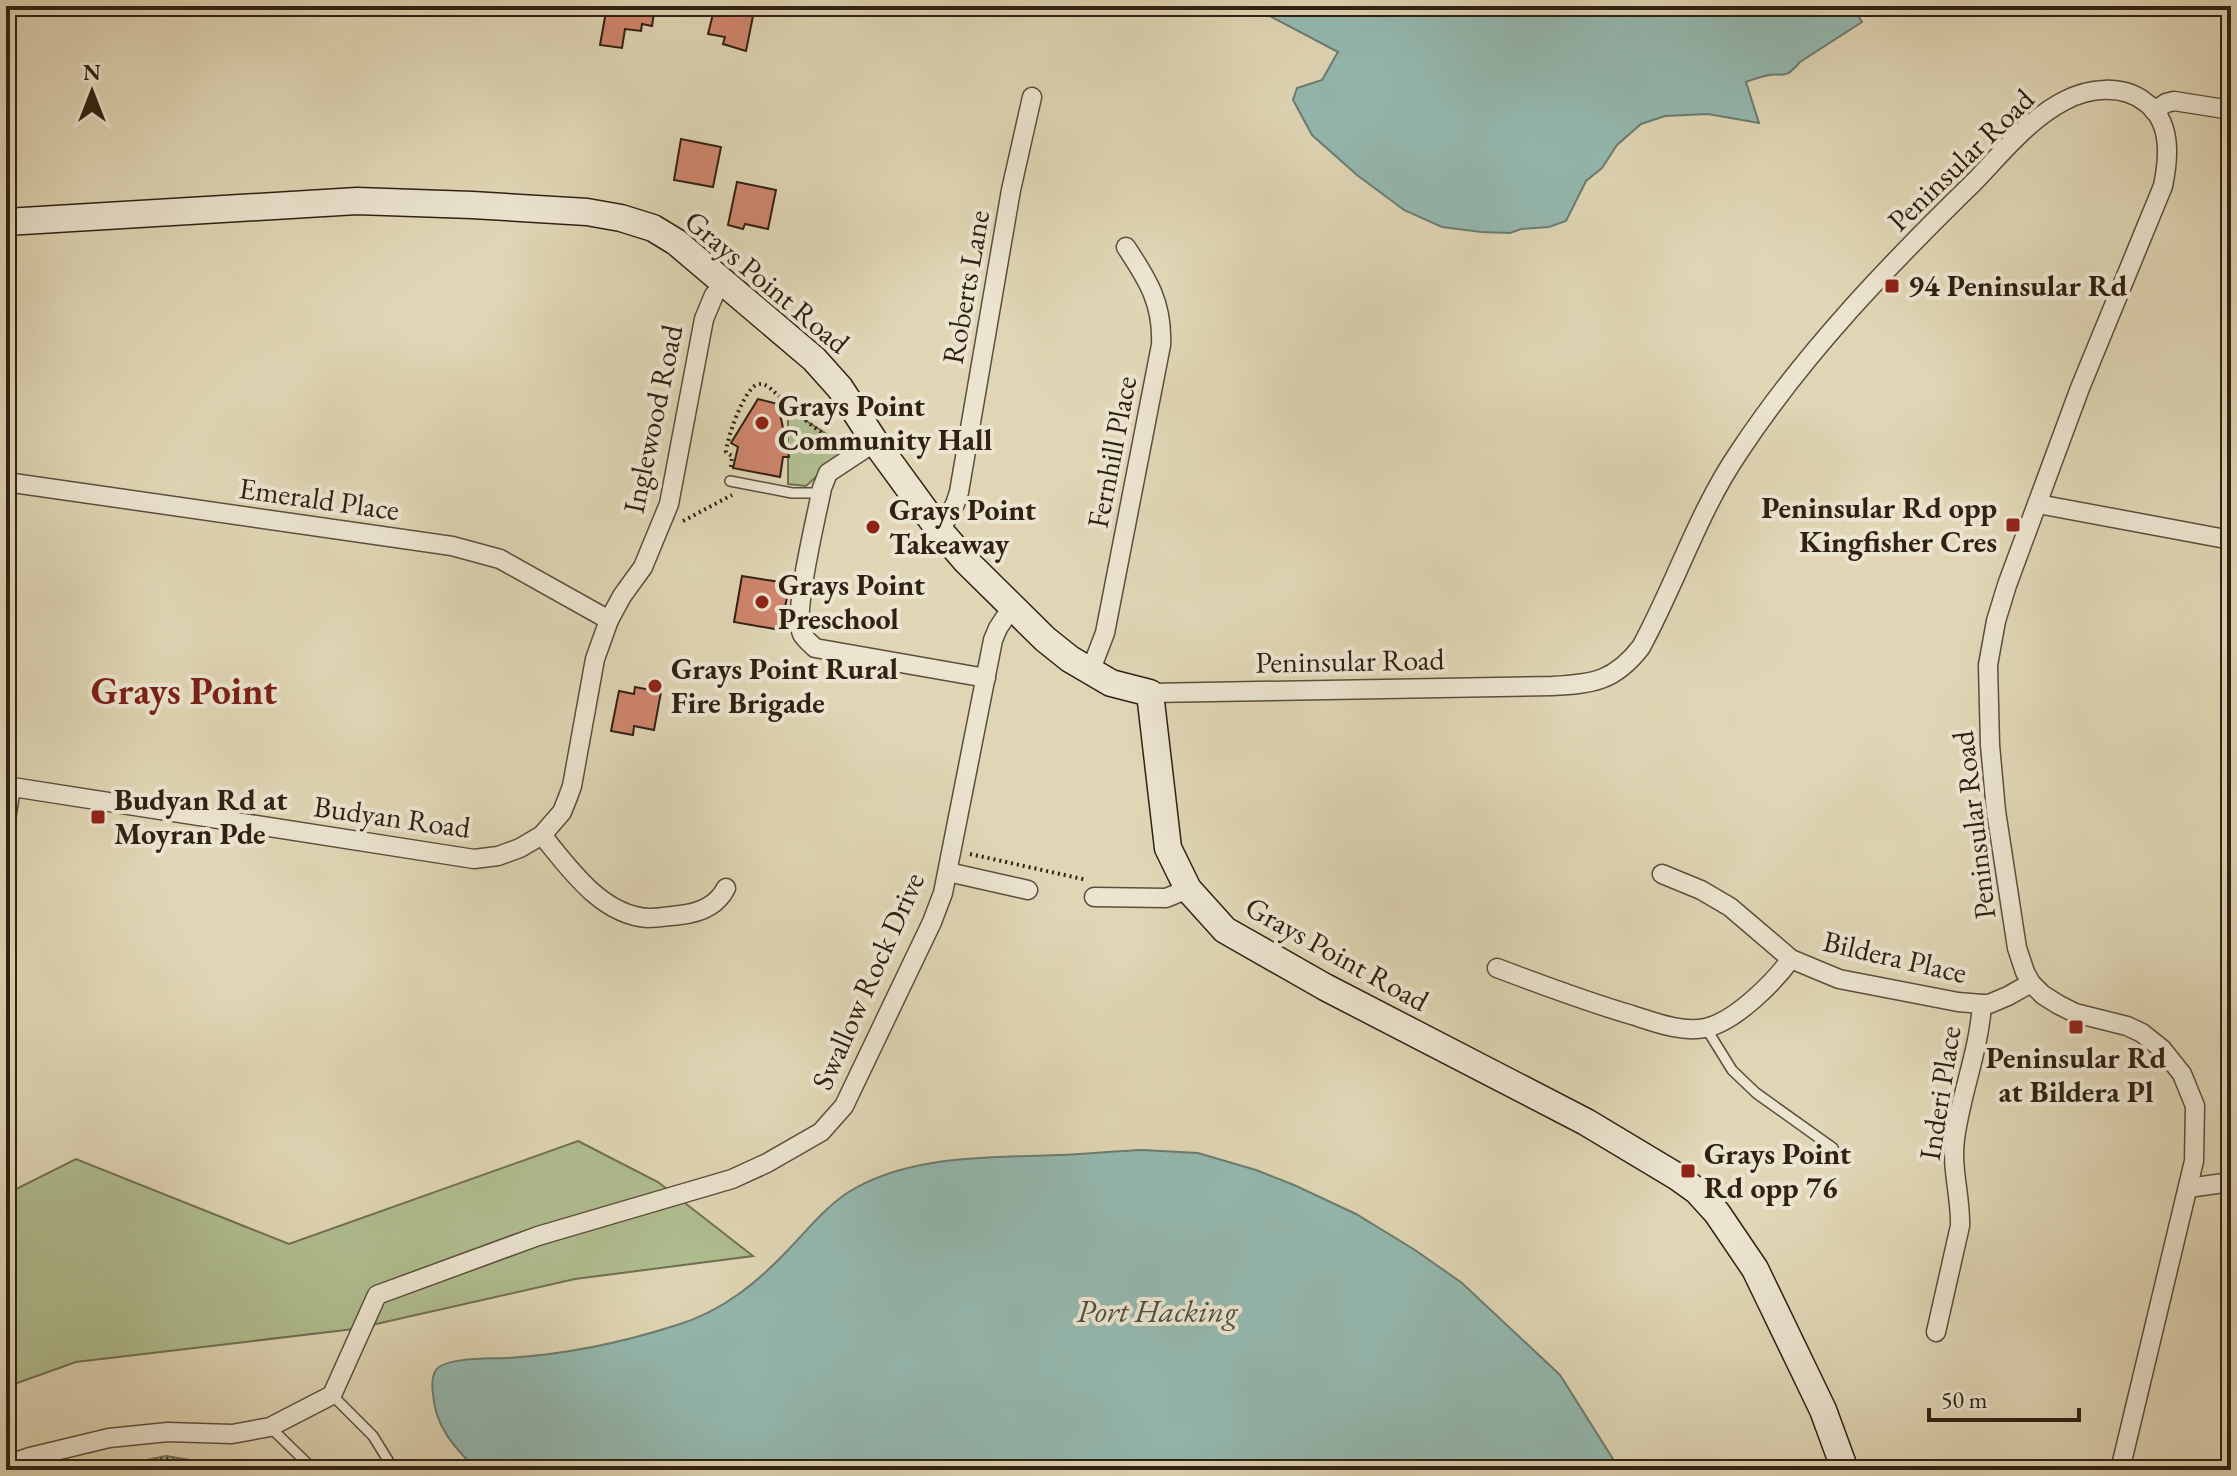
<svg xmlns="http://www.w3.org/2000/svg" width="2237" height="1476" font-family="'EB Garamond',serif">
	<rect width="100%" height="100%" fill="#e0d6b5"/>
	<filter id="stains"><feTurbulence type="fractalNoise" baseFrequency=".0025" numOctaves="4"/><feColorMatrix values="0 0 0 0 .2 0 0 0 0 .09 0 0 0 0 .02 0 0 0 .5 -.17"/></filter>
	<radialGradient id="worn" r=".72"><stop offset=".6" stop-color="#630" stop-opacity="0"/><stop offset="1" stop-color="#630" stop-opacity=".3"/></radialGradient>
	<!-- green -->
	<g fill="#b0be90" stroke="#707052" stroke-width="2">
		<polygon points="788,409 848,448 806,486 788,484"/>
		<polygon points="578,1141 658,1182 753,1256 575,1279 354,1329 76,1362 6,1387 6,1194 76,1159 289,1244"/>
		<polygon points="166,1456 250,1470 98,1470"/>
	</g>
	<!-- water -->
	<g fill="#94b9b0" stroke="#6c7c71" stroke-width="2">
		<path d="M1251 6H1874L1859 17 1862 22 1800 62C1783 82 1784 71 1765 76 1759 77 1752 80 1746 82L1759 123 1708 114 1665 116 1641 124 1617 145 1602 168 1586 181 1566 221 1549 227 1521 229 1510 233 1481 232 1442 227 1404 210 1357 175 1312 135 1293 100 1297 88 1322 80 1338 52Z"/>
		<path d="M1143 1150 1198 1153 1256 1170 1294 1185 1356 1214 1415 1250 1462 1283 1560 1375 1620 1470H477C455 1448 435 1427 433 1394 432 1387 432 1376 436 1370 445 1357 490 1359 506 1358 562 1355 624 1342 677 1325 723 1311 758 1282 790 1248 808 1229 825 1208 847 1193 908 1154 989 1158 1058 1155 1086 1154 1115 1151 1143 1150Z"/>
	</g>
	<!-- building -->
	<g fill="#d0866e" stroke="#302113" stroke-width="2">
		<polygon points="607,6 655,6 652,26 642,24 641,31 625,29 622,48 600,45"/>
		<polygon points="715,6 755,6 746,51 723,44 725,37 708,34"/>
		<polygon points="681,139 721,147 713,187 674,180"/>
		<polygon points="737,182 776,190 768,229 745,224 743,229 728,225"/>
		<polygon points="758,399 778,404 789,457 783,457 780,477 733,468 738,447 731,443"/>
		<polygon points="742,576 780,582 788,593 784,612 788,612 786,631 734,622"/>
		<polygon points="635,687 661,692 654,730 634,726 633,735 611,731 619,691 634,694"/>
	</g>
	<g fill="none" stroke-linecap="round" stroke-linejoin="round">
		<!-- lane casing -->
		<g stroke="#5c4e3c" stroke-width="12">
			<g id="lane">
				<polyline points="730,481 792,493 821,493"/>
				<polyline points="1706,1028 1732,1070 1756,1093 1833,1148"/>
				<polyline points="332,1395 373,1436 394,1470"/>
				<polyline points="270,1427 314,1470"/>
			</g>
		</g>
		<!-- street casing -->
		<g stroke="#5c4e3c" stroke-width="21">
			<g id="street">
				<polyline points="2154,111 2166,103 2174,101 2231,110"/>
				<path d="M875 442 828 473 822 488C817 515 792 613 802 634 805 639 811 644 815 648L986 678"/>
				<polyline points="6,482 452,546 500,559 609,620"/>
				<polyline points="2038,504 2231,540"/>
				<polyline points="940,531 955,504 959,492 1011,190 1032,97"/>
				<path d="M1090 672 1105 633 1161 345C1163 304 1148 280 1126 247"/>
				<path d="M1150 693 1552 686C1593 684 1615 681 1641 647 1676 583 1698 512 1739 452 1805 352 1889 265 1974 182 2001 154 2029 119 2064 101 2088 88 2122 84 2145 102 2172 121 2169 157 2163 186L2080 388 2007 585 1996 621 1988 665 1990 745 1996 811 2017 948 2025 972 2031 983 2043 995 2059 1005 2075 1013 2127 1026 2142 1033 2162 1049 2182 1074 2195 1106 2194 1161 2120 1470"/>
				<polyline points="6,786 474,859 498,856 520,848 542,835 562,812 568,797 572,786 595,659 609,620 622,596 643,567 669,504 704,319 714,295 725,283"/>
				<polyline points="6,820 11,787"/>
				<path d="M542 835C569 868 601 915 648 918 658 918 670 916 680 915 699 913 717 906 726 888"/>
				<polyline points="948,872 1028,890"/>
				<polyline points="1662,874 1701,890 1730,907 1791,959 1839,979 1958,1002 1982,1004 1989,1004 2008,996 2031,983"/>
				<polyline points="1094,897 1166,898 1188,889"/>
				<path d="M1497 968C1542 985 1587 1002 1632 1015 1654 1022 1682 1033 1705 1028 1735 1022 1774 982 1791 959"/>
				<polyline points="2188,1188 2231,1182"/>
				<path d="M1936 1332 1960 1226C1961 1197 1951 1169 1955 1139 1961 1093 1979 1051 1982 1004"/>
				<polyline points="6,1465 30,1457 109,1438 168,1432 232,1434 270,1427 332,1395 377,1295 538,1236 732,1179 767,1163 821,1132 844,1106 932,922 943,893 993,640 998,628 1012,607"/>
			</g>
		</g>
		<!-- secondary casing -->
		<g stroke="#302113" stroke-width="29">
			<polyline id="secondary" points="6,222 357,201 472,205 587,212 621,218 653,228 676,242 814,359 840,388 875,442 940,531 966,561 1045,639 1070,659 1111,683 1150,693 1168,848 1188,889 1225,930 1325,987 1586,1122 1676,1176 1697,1191 1717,1213 1755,1269 1823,1410 1845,1470"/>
		</g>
		<!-- path -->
		<g stroke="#302113" stroke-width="4" stroke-dasharray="2 4" stroke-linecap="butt">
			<path d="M731 467 732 456 726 452C727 438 743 392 756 385 762 383 763 384 769 387 791 407 813 431 841 443"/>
			<polyline points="683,521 732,495"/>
			<polyline points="970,854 1087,880"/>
			<polyline points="89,1470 166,1459 226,1470"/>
		</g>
		<!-- lane -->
		<use href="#lane" stroke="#ebe4cf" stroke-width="9"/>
		<!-- street -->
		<use href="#street" stroke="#ebe4cf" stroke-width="18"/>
		<!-- secondary -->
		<use href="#secondary" stroke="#ebe4cf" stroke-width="26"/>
	</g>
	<!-- markers -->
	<g fill="#8f2418" stroke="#ebe4cf" stroke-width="3">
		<rect x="1884" y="278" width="16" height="16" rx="4"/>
		<circle cx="762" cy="423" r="8"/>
		<rect x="2005" y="517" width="16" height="16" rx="4"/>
		<circle cx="873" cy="527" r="8"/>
		<circle cx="762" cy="602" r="8"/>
		<circle cx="655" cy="686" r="8"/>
		<rect x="90" y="809" width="16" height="16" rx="4"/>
		<rect x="2068" y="1019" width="16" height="16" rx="4"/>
		<rect x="1680" y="1163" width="16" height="16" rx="4"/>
	</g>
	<g text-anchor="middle" stroke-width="8" stroke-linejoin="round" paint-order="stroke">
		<!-- street labels -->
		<g font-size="30" fill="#302113" stroke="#ebe4cf">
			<text transform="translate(1961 160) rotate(-44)" y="10">Peninsular Road</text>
			<text transform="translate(767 282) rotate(40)" y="10">Grays Point Road</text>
			<text transform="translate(966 287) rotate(-80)" y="10">Roberts Lane</text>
			<text transform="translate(653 419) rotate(-78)" y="10">Inglewood Road</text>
			<text transform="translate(1112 452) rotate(-79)" y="10">Fernhill Place</text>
			<text transform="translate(319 499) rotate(8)" y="10">Emerald Place</text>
			<text transform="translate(1350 661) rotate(-1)" y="10">Peninsular Road</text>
			<text transform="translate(392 817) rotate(8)" y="10">Budyan Road</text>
			<text transform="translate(1974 825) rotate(-97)" y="10">Peninsular Road</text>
			<text transform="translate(1337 954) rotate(29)" y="10">Grays Point Road</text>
			<text transform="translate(1895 957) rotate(13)" y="10">Bildera Place</text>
			<text transform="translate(868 981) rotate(-66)" y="10">Swallow Rock Drive</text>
			<text transform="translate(1940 1093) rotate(-81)" y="10">Inderi Place</text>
		</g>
		<!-- poi labels -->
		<g font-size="30" font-weight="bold" fill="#302113" stroke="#ebe4cf" text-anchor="start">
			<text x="1908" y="296">94 Peninsular Rd</text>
			<text x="778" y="416">Grays Point<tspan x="778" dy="34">Community Hall</tspan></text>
			<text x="1997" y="518" text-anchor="end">Peninsular Rd opp<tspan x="1997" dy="34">Kingfisher Cres</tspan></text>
			<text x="889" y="520">Grays Point<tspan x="889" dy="34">Takeaway</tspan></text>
			<text x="778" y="595">Grays Point<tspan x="778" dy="34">Preschool</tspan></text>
			<text x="671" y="679">Grays Point Rural<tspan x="671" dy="34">Fire Brigade</tspan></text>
			<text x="114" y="810">Budyan Rd at<tspan x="114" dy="34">Moyran Pde</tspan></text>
			<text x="2076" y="1068" text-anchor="middle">Peninsular Rd<tspan x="2076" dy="34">at Bildera Pl</tspan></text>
			<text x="1704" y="1164">Grays Point<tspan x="1704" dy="34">Rd opp 76</tspan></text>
		</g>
		<!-- water labels -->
		<g font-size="32" font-style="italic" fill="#4e4f42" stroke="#ebe4cf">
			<text x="1157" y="1322">Port Hacking</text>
		</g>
		<!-- district labels -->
		<g font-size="38" font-weight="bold" fill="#7a1f14" stroke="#ebe4cf">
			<text x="184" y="704">Grays Point</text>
		</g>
	</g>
	<!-- margin -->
	<rect width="2237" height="1476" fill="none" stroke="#e0d6b5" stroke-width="32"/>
	<rect x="8" y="8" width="2221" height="1460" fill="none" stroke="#302113" stroke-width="4"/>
	<rect x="16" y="16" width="2205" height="1444" fill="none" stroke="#302113" stroke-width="2"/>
	<!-- north arrow -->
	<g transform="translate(92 92)" stroke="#ebe4cf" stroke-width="6" paint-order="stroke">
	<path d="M0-6L14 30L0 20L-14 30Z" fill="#302113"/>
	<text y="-12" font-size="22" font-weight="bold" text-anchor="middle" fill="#302113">N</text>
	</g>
	<!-- scale -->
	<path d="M1929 1408v12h150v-12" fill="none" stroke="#302113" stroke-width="4"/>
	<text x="1941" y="1408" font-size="24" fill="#302113" stroke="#ebe4cf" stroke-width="6" paint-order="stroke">50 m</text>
	<rect width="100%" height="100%" filter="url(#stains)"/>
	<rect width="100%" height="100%" fill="url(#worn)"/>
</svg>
